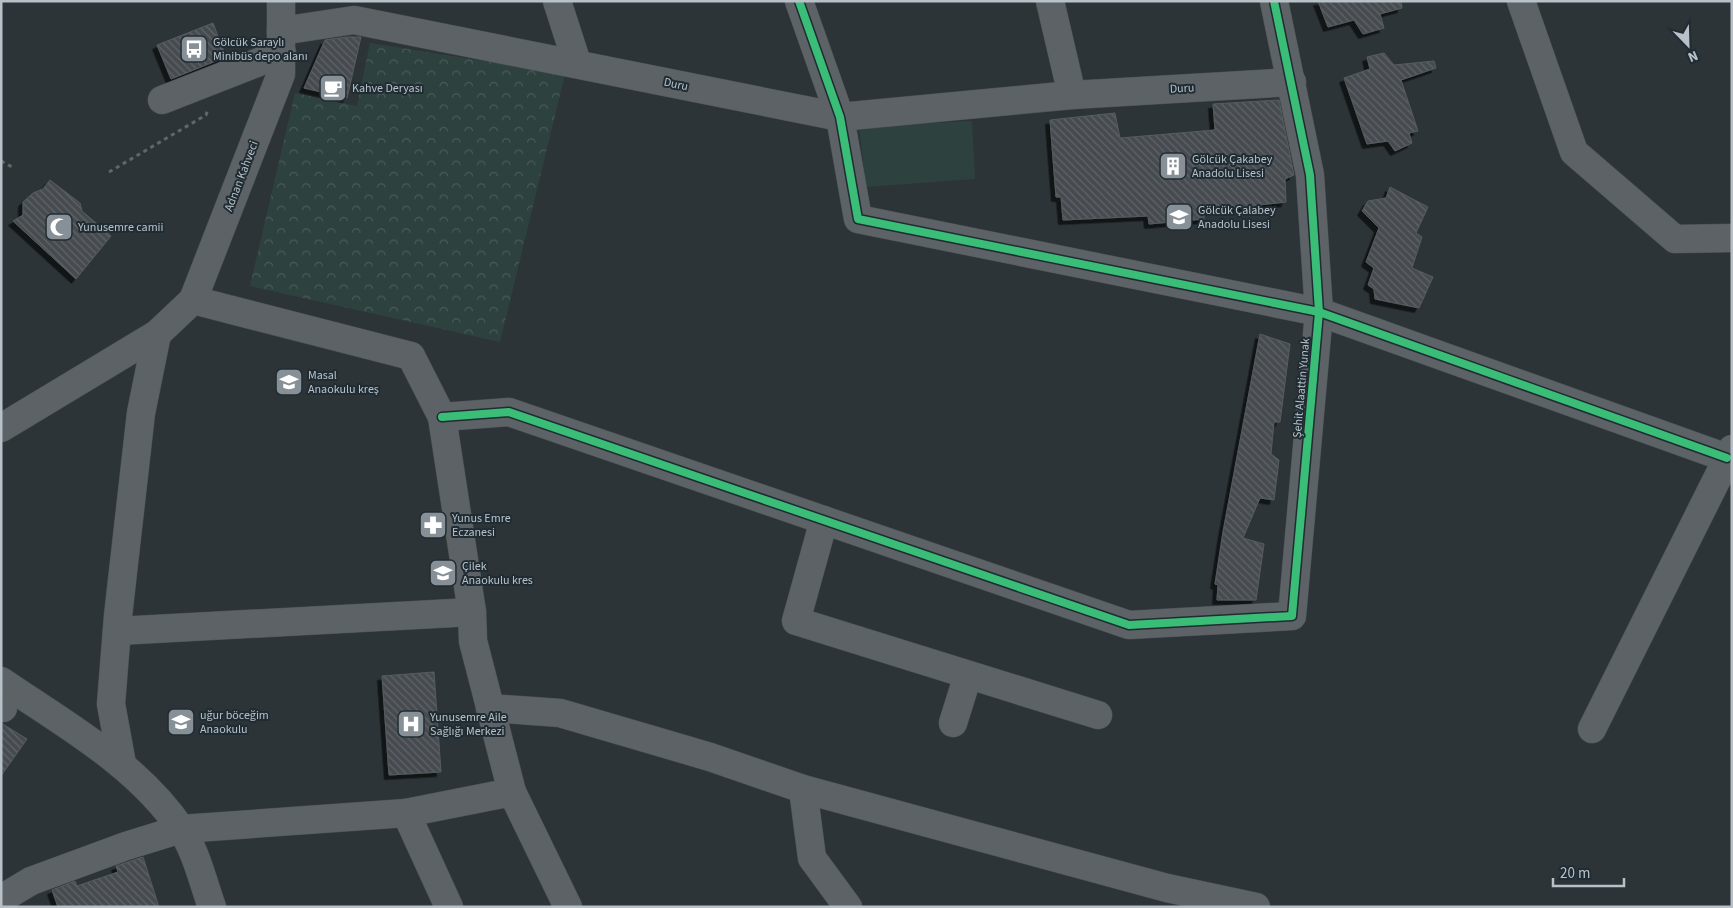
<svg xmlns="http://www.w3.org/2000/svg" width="1733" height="908" font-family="'Source Sans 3',sans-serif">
	<defs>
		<pattern id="park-crowns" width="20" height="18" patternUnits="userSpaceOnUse" patternTransform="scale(1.25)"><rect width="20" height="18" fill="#2d413f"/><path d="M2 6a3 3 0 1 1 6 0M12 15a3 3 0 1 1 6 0" fill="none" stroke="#495b59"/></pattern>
		<pattern id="building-back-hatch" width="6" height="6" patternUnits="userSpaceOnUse" patternTransform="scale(1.25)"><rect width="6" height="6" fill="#464c50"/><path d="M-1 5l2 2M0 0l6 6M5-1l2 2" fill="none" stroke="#5f6468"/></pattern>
		<filter id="shadow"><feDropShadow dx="-4.5" dy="4.5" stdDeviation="0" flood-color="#0009"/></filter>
	</defs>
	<rect width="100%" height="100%" fill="#2d3438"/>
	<!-- park -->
	<polygon fill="url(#park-crowns)" points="370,43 565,74 500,342 250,286 295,93 357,106"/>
	<!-- pitch -->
	<polygon fill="#2d413f" points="972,121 975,179 866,187 859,127"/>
	<!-- building -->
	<g fill="url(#building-back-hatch)" stroke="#555c60" filter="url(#shadow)">
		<polygon points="1318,1 1401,1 1402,8 1380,14 1384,28 1363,34 1354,20 1328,27"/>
		<polygon points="213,23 226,57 171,79 157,45"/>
		<polygon points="347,37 361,37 347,98 304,88 325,40"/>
		<polygon points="1384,53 1394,65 1434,61 1436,68 1401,80 1418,131 1409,133 1412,143 1395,151 1388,141 1367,144 1344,78 1370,69 1367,57"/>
		<polygon points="1279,100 1294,175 1285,179 1286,202 1204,211 1204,219 1149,224 1148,216 1063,220 1061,197 1056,197 1050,120 1115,113 1120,138 1215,130 1213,104"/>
		<polygon points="50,180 80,203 82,211 111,236 76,279 13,221 23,215 23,202 33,193 43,189"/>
		<polygon points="1390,187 1428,207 1416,233 1422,237 1412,268 1433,277 1419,308 1375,299 1374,289 1368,285 1374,268 1366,262 1379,228 1362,211 1368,201 1386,198"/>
		<polygon points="1260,334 1290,344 1280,422 1274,422 1271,454 1279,460 1274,500 1260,498 1243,538 1264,544 1256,600 1217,600 1218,585 1215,584 1223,532"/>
		<polygon points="434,672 441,772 389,775 382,676"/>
		<polygon points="1,723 27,739 1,776"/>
		<polygon points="143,857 159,907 58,907 52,890 75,881 77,886 118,872 116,866"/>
	</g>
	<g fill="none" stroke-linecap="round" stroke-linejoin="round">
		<!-- minor casing -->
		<g stroke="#4a5053" stroke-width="29">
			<g id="minor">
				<polyline points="557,1 577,63"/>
				<polyline points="799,1 840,117 858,219 1319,312 1727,458"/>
				<polyline points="1521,1 1574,152 1675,239 1732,238"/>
				<polyline points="281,31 354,20 840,117 1072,95 1050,1"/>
				<polyline points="1072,95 1292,82"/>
				<polyline points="162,100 282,53"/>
				<polyline points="193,300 411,356 442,417 472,612 473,641 512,792 568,907"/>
				<polyline points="442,417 509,412 1129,625 1292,616 1319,312 1310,175 1274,1"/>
				<polyline points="1,428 157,334 193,300 281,74 281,1"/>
				<polyline points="824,520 796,621 1098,715"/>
				<polyline points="117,631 472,612"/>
				<path d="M1 681C64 724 137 764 181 829 196 851 203 882 212 907"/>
				<polyline points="1,706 3,708"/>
				<polyline points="490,708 560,713 710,757 803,789 1167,888 1256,907"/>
				<polyline points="953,723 968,675"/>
				<polyline points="1592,729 1732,449"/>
				<polyline points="122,764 111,704 118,616 141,413 157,334"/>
				<polyline points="803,789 812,858 848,907"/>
				<polyline points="406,813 449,907"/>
				<polyline points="1,899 31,881 126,846 181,829 406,813 512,792"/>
			</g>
		</g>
		<!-- path -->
		<g stroke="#60666a" stroke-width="3" stroke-dasharray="4 4" stroke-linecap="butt">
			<polyline points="1,161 14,168"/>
			<polyline points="109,172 206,115 208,109"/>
		</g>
		<!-- minor -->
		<use href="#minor" stroke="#5c6266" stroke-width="28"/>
		<!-- cycleway casing -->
		<g stroke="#202c33" stroke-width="11">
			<g id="cycleway">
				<polyline points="799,1 840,117 858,219 1319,312 1727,458"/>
				<polyline points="442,417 509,412 1129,625 1292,616 1319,312 1310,175 1274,1"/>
			</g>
		</g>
		<!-- cycleway -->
		<use href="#cycleway" stroke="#3abd76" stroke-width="8"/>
	</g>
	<!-- icons -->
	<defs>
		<g id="bus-square" transform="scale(1.4375)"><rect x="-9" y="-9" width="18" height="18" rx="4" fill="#879096" stroke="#202c33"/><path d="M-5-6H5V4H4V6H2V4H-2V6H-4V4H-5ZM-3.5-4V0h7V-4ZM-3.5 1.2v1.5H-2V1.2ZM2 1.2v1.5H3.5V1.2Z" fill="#fff"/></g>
		<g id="cafe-square" transform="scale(1.4375)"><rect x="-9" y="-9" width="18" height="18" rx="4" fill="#879096" stroke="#202c33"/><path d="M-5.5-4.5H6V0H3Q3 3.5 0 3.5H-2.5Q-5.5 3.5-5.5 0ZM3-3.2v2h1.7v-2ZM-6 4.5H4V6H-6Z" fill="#fff"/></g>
		<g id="building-square" transform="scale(1.4375)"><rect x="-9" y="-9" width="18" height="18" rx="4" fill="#879096" stroke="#202c33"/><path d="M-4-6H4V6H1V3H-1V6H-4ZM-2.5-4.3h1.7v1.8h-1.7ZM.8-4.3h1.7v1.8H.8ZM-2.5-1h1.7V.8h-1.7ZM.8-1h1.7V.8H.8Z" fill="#fff"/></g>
		<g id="school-square" transform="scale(1.4375)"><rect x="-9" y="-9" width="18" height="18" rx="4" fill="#879096" stroke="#202c33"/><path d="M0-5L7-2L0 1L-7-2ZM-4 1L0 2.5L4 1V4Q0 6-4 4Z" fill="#fff"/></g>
		<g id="mosque-square" transform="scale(1.4375)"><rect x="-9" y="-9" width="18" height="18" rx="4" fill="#879096" stroke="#202c33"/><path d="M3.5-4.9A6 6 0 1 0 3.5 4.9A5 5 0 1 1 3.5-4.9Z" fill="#fff"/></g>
		<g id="pharmacy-square" transform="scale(1.4375)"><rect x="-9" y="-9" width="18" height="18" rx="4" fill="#879096" stroke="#202c33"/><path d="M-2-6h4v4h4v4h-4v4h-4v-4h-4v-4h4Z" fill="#fff"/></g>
		<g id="hospital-square" transform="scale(1.4375)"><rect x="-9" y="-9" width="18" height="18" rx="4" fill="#879096" stroke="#202c33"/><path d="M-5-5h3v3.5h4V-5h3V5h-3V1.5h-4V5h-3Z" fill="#fff"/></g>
	</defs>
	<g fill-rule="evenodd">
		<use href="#bus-square" x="194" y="49"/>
		<use href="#cafe-square" x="333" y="88"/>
		<use href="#building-square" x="1173" y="166"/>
		<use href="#school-square" x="1179" y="217"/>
		<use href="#mosque-square" x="59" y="227"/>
		<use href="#school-square" x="289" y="382"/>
		<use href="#pharmacy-square" x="433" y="525"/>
		<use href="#school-square" x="443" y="573"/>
		<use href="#school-square" x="181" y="722"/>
		<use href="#hospital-square" x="411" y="724"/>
	</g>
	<g text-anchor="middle" stroke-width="4" stroke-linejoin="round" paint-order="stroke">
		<!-- poi labels -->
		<g font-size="12" fill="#b8c1c8" stroke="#202c33" text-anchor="start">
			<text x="213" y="46">Gölcük Saraylı<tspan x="213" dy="14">Minibüs depo alanı</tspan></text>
			<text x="352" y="92">Kahve Deryası</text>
			<text x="1192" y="163">Gölcük Çakabey<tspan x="1192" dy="14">Anadolu Lisesi</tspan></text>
			<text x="1198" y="214">Gölcük Çalabey<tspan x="1198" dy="14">Anadolu Lisesi</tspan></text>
			<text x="78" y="231">Yunusemre camii</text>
			<text x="308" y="379">Masal<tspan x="308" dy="14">Anaokulu kreş</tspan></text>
			<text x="452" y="522">Yunus Emre<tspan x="452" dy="14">Eczanesi</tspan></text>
			<text x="462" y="570">Çilek<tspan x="462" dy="14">Anaokulu kres</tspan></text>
			<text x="200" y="719">uğur böceğim<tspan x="200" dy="14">Anaokulu</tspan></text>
			<text x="430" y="721">Yunusemre Aile<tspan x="430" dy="14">Sağlığı Merkezi</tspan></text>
		</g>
		<!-- street labels -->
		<g font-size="12" fill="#b8c1c8" stroke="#202c33">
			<text transform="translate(676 84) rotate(12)" y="4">Duru</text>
			<text transform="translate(1182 88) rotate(-3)" y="4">Duru</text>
			<text transform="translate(241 176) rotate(-69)" y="4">Adnan Kahveci</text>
			<text transform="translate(1301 388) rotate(-85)" y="4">Şehit Alaattin Yunak</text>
		</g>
	</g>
	<!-- border -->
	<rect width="1733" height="908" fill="none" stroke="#b8c1c8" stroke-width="5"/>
	<!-- north arrow -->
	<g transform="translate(1688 45) rotate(157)" stroke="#202c33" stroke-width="4" paint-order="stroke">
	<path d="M0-4L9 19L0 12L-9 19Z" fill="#b8c1c8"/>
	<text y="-8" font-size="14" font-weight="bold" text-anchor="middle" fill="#b8c1c8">N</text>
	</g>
	<!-- scale -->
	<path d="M1553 878v8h71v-8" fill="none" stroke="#b8c1c8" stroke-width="2.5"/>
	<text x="1560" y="878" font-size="15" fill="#b8c1c8" stroke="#202c33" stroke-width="4" paint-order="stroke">20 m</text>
</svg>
